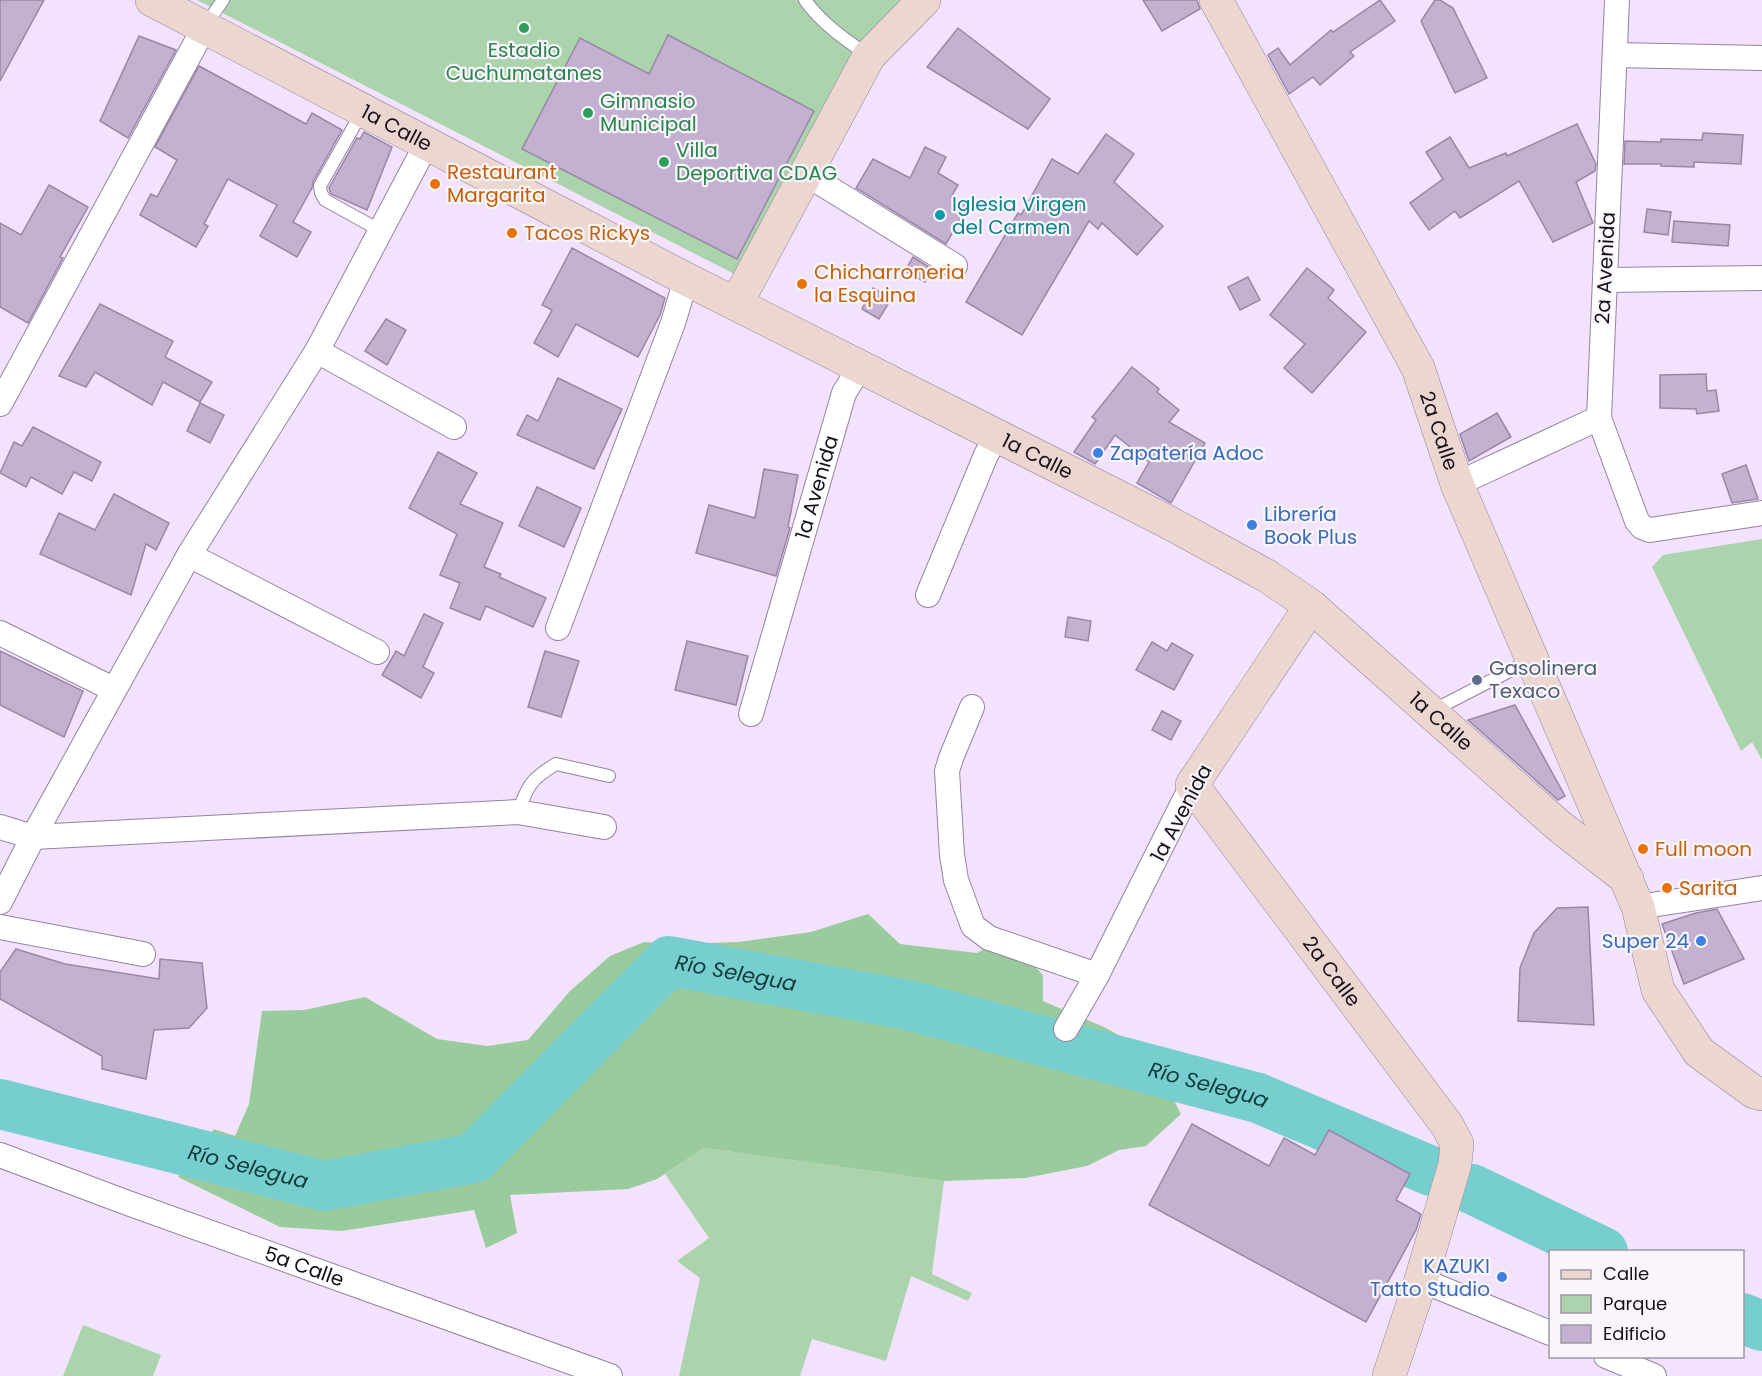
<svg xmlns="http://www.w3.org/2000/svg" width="1762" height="1376" font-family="Poppins,sans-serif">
	<rect width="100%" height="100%" fill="#f2e2fd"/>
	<!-- green -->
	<g fill="#abd4ad">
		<polygon points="197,0 919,0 758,286"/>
		<polygon points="1762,539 1762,760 1752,742 1741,751 1652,567 1663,555"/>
		<polygon points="704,1148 944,1181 932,1274 972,1293 968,1301 911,1276 886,1361 812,1339 800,1376 679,1376 700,1278 677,1261 709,1238 665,1174"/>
		<polygon points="83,1325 161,1355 153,1376 63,1376"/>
	</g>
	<!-- forest -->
	<polygon fill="#99cb9c" points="868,914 900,944 977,953 1008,937 1043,975 1043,1001 1106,1028 1150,1053 1181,1114 1146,1146 1119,1150 1087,1166 1025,1178 944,1181 704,1148 657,1179 628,1189 510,1195 517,1233 486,1248 474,1210 342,1231 280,1227 178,1177 214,1129 235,1136 249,1104 262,1011 304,1010 365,997 437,1039 487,1046 528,1040 570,991 610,956 644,942 678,944 738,942 811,932"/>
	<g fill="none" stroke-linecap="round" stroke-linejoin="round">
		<!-- river -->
		<g stroke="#77cece" stroke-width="50">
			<path id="s1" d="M0 1104 324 1186 474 1158 669 961 908 1005 1258 1098 1431 1171"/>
			<polyline points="1472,1189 1603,1252"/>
			<polyline points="1742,1318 1762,1326"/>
		</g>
	</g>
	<!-- building -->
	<g fill="#c4b1d1" stroke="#9987a6" stroke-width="1.5">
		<polygon points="0,0 44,0 0,81"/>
		<polygon points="1143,0 1197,0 1200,9 1162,31"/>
		<polygon points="1380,0 1395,21 1350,52 1354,56 1320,85 1313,77 1289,94 1268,55 1278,48 1290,65 1331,30 1333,32"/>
		<polygon points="1435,0 1440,0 1453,8 1487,78 1455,93 1421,21"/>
		<polygon points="958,28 1050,99 1028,129 927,67"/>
		<polygon points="668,35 814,111 737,259 522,149 580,38 649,74"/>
		<polygon points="139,36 176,50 128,138 100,121"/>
		<polygon points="199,66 306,124 312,113 342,130 313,182 312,188 293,222 311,232 297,257 260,236 277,205 228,179 204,224 208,226 196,247 140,215 151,194 157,197 177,160 155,147"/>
		<polygon points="1577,124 1596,164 1595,171 1576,182 1593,223 1553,242 1519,181 1460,218 1455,211 1429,230 1410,203 1443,179 1426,152 1450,137 1469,168 1506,153 1507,156"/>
		<polygon points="364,132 392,147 367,210 331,194 329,188 357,138 360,139"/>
		<polygon points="1703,133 1743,135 1741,164 1694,162 1694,167 1661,166 1661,164 1624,164 1625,141 1661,142 1661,139 1702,140"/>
		<polygon points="1106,134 1134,154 1114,182 1163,226 1137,255 1102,223 1098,229 1089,221 1022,335 966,302 1018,213 1021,215 1052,159 1078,174"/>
		<polygon points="925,147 946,157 938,173 958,185 951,197 968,206 946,244 856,188 873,159 910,178"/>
		<polygon points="49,185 88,207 60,257 63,258 28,323 0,307 0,223 21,235"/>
		<polygon points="1647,209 1671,212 1668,235 1644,232"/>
		<polygon points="1674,221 1730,225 1728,246 1672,242"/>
		<polygon points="572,248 665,298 660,315 638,357 576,324 558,357 534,343 552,310 542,305"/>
		<polygon points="913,257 932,269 925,282 905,271"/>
		<polygon points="1307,268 1334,290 1328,298 1366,332 1312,393 1284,368 1305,344 1270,315"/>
		<polygon points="1248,277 1260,300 1240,310 1228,287"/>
		<polygon points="873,288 891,299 879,319 862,309"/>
		<polygon points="100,304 173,341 165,357 212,382 200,402 163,382 152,405 95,372 86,387 59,376"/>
		<polygon points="386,319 406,330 387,365 365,351"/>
		<polygon points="1132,367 1159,389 1157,392 1179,410 1169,422 1205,443 1171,503 1137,483 1149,462 1115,435 1095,464 1074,452 1096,420 1092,417"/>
		<polygon points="1706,374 1707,391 1716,390 1719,411 1697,414 1696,409 1660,408 1660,375"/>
		<polygon points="558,378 622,409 594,469 517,435 527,415 538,421"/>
		<polygon points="200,403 224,415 210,443 187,431"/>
		<polygon points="1497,413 1511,437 1469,461 1460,434"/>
		<polygon points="33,427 101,462 92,481 74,472 62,494 31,477 26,487 0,473 14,442 22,446"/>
		<polygon points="438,452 477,473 460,504 503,523 484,567 501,574 499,577 546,598 533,627 486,606 480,620 450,608 460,583 440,575 457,534 409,508"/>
		<polygon points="1746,465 1758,499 1732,503 1722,474"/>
		<polygon points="764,469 798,475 788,527 790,528 776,576 696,553 709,505 755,518"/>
		<polygon points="537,487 581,508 564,547 519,526"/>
		<polygon points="114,494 169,523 156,550 146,544 131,595 40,554 59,513 95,530"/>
		<polygon points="424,614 443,623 423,667 434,673 421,698 382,675 396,651 404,656"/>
		<polygon points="1068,617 1091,621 1088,641 1065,637"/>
		<polygon points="687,641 748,656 736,705 675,690"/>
		<polygon points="1152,642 1167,651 1172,643 1193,655 1174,690 1136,670"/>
		<polygon points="0,651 83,691 64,737 0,705"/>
		<polygon points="545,651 579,661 561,717 528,707"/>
		<polygon points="1515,705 1565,796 1558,800 1468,720"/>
		<polygon points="1162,711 1181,721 1171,740 1152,730"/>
		<polygon points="1588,907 1594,1025 1518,1021 1520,968 1534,933 1557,908"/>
		<polygon points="1717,909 1744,959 1684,984 1662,924 1696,913"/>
		<polygon points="16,949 65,964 159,979 160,959 202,963 207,1008 189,1028 154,1030 146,1079 102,1069 102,1056 0,999 0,972"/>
		<polygon points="1192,1124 1269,1166 1284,1138 1315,1155 1329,1130 1410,1174 1396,1200 1421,1214 1416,1230 1366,1322 1149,1205"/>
	</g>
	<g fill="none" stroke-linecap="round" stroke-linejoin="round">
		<!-- lane casing -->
		<g stroke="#9483a1" stroke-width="14">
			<g id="lane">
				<path d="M805 0C821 23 846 40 869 56"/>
				<polyline points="205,26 223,0"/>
				<polyline points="362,112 320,186 321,193 325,200 381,231"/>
				<polyline points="1432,711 1531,660"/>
				<path d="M518 812C528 785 531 779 556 764L609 776"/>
			</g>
		</g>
		<!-- street casing -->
		<g stroke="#9483a1" stroke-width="26">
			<g id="street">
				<polyline points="1617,0 1599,418 1637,521 1642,527 1650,530 1762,513"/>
				<polyline points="1615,55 1762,58"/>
				<polyline points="806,174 955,266"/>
				<polyline points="1605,280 1762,278"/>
				<polyline points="317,351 454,427"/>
				<polyline points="0,404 204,28"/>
				<polyline points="1457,484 1599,418"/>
				<polyline points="189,555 377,652"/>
				<polyline points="928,595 986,455 997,435"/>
				<polyline points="558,628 673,323 686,279"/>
				<polyline points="0,633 113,689"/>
				<polyline points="972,707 951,758 947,771 952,855 956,880 973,926 989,938 1097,975"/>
				<path id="s2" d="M751 714 844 393 860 367"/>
				<polyline points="0,827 33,837 518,812 604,827"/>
				<polyline points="0,902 33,837 189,555 317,351 427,143"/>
				<polyline points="1638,907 1762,888"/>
				<polyline points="0,927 143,954"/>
				<polyline points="1066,1029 1097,975 1192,785"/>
				<path id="s3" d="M0 1155 125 1202 610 1376"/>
				<polyline points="1421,1280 1550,1333"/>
				<polyline points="1606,1356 1654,1376"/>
			</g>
		</g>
		<!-- secondary casing -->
		<g stroke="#9483a1" stroke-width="34">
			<g id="secondary">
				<path id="s4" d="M152 0 686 279 1166 521 1267 576 1311 606 1559 826 1627 879"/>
				<path id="s5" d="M1216 0 1418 368 1457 484 1638 907 1658 990 1699 1052 1754 1092 1762 1094"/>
				<polyline points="736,304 869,56 924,0"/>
				<path id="s6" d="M1311 606 1192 785 1447 1125 1457 1144 1455 1164 1421 1280 1389 1376"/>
			</g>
		</g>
		<!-- lane -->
		<use href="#lane" stroke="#fff" stroke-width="12"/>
		<!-- street -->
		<use href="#street" stroke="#fff" stroke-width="24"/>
		<!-- secondary -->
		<use href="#secondary" stroke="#ebd6d0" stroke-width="33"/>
	</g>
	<!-- markers -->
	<g fill="#2e9e5b" stroke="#f9f5fb" stroke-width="2">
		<circle cx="524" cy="28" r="6"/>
		<circle cx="588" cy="113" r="6"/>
		<circle cx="664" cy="162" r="6"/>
	</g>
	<g fill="#e8710a" stroke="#f9f5fb" stroke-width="2">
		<circle cx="435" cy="184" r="6"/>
		<circle cx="512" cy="233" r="6"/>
		<circle cx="802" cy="284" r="6"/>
		<circle cx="1643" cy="849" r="6"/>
		<circle cx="1667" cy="888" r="6"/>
	</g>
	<circle fill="#0f9aa8" stroke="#f9f5fb" stroke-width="2" cx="940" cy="215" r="6"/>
	<g fill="#3f7fe0" stroke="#f9f5fb" stroke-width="2">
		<circle cx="1098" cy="453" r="6"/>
		<circle cx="1252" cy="525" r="6"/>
		<circle cx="1701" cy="941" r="6"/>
		<circle cx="1502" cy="1277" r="6"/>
	</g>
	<circle fill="#5c6f8a" stroke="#f9f5fb" stroke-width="2" cx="1477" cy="680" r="6"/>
	<g text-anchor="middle" stroke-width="4.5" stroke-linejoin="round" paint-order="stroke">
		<!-- leisure labels -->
		<g font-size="20" fill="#27864d" stroke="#f9f5fb" text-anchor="start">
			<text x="524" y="57" text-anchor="middle">Estadio<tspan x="524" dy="23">Cuchumatanes</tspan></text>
			<text x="600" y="108">Gimnasio<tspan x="600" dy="23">Municipal</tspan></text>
			<text x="676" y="157">Villa<tspan x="676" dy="23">Deportiva CDAG</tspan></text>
		</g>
		<!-- street labels -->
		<g font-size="20" fill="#17101c" stroke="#f9f5fb">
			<text dy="7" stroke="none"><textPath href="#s4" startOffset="276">1a Calle</textPath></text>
			<text transform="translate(1605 268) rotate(-87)" y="7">2a Avenida</text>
			<text dy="7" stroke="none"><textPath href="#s5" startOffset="486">2a Calle</textPath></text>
			<text dy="7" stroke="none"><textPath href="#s4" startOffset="996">1a Calle</textPath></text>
			<text dy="7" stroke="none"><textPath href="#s2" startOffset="236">1a Avenida</textPath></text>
			<text dy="7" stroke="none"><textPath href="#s4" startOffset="1482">1a Calle</textPath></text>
			<text transform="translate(1181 813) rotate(-62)" y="7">1a Avenida</text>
			<text dy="7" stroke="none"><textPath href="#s6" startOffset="448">2a Calle</textPath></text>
			<text dy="7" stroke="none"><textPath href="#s3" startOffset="324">5a Calle</textPath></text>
		</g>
		<!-- food labels -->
		<g font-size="20" fill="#c56008" stroke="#f9f5fb" text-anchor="start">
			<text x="447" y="179">Restaurant<tspan x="447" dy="23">Margarita</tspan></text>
			<text x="524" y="240">Tacos Rickys</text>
			<text x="814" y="279">Chicharroneria<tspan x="814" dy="23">la Esquina</tspan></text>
			<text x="1655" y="856">Full moon</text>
			<text x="1679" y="895">Sarita</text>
		</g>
		<!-- culture labels -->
		<g font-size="20" fill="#0d838f" stroke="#f9f5fb" text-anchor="start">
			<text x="952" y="211">Iglesia Virgen<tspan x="952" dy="23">del Carmen</tspan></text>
		</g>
		<!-- shop labels -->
		<g font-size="20" fill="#366cbe" stroke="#f9f5fb" text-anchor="start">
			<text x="1110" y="460">Zapatería Adoc</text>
			<text x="1264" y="521">Librería<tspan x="1264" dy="23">Book Plus</tspan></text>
			<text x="1689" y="948" text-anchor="end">Super 24</text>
			<text x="1490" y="1273" text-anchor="end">KAZUKI<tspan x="1490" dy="23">Tatto Studio</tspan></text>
		</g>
		<!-- service labels -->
		<g font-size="20" fill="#4e5e75" stroke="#f9f5fb" text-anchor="start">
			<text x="1489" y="675">Gasolinera<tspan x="1489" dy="23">Texaco</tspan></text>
		</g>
		<!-- water labels -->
		<g font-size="21" font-style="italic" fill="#113b3c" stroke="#f9f5fb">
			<text dy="7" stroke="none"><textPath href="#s1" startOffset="832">Río Selegua</textPath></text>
			<text dy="7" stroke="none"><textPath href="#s1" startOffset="1318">Río Selegua</textPath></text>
			<text dy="7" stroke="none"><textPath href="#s1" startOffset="256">Río Selegua</textPath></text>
		</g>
	</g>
	<!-- legend -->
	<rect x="1549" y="1250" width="195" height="108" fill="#f9f5fb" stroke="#9f99a2" stroke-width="1.5"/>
	<rect x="1561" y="1270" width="30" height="9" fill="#ebd6d0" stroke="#9f99a2" stroke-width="1.5"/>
	<text x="1603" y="1280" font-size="18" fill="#17101c">Calle</text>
	<rect x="1561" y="1295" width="30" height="18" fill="#abd4ad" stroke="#9f99a2" stroke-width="1.5"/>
	<text x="1603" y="1310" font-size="18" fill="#17101c">Parque</text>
	<rect x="1561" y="1325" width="30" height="18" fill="#c4b1d1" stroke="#9f99a2" stroke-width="1.5"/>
	<text x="1603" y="1340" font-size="18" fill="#17101c">Edificio</text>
</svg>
